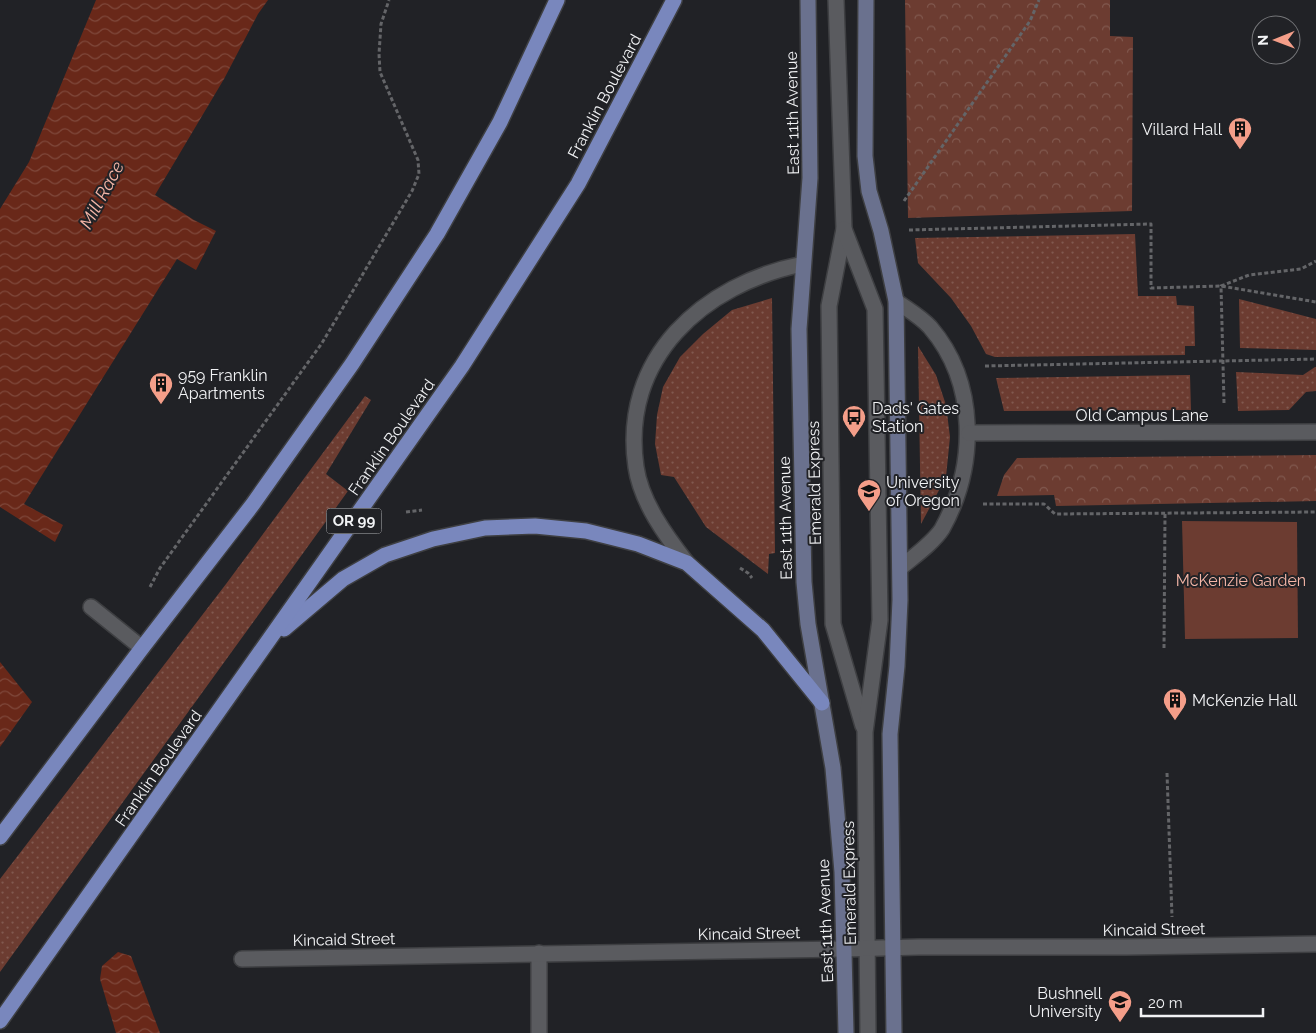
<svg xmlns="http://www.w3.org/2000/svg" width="1316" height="1033" font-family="Raleway,sans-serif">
	<defs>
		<pattern id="grass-dots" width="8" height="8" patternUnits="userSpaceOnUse" patternTransform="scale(1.25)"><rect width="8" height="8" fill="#6c3c31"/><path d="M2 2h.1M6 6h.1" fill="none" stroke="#81594f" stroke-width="1.8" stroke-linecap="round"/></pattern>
		<pattern id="forest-crowns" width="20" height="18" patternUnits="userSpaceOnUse" patternTransform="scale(1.25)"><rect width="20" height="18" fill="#6c3c31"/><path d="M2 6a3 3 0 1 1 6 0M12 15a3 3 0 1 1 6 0" fill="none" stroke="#81594f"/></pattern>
		<pattern id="water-waves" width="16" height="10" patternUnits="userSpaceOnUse" patternTransform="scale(1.25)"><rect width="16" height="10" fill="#692819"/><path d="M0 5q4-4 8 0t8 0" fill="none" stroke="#7f483b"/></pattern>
	</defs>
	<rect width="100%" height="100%" fill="#212226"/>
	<!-- grass -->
	<g fill="url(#grass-dots)">
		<polygon points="1135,234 1138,296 1176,296 1177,305 1194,306 1195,346 1185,346 1185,355 995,357 986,354 971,326 951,298 918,263 915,238"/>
		<polygon points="772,298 775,553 769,554 768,574 706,527 674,477 661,475 655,444 657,415 663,387 680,357 703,334 732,310"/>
		<polygon points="1239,299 1316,319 1316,350 1240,348"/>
		<polygon points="918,346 936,375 946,405 950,437 946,477 921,524"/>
		<polygon points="1315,367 1316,367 1316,391 1306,392 1289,410 1238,411 1236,372 1303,375"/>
		<polygon points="1190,375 1191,410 1004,411 996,378"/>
		<polygon points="365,396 371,400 326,474 348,491 0,972 0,879 226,584"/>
	</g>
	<!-- forest -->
	<g fill="url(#forest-crowns)">
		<polygon points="905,0 1110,0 1110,36 1133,37 1132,211 908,218"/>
		<polygon points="1316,455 1316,501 1056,506 1054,495 997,496 1004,475 1017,458"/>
	</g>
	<!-- garden -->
	<polygon fill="#6c3c31" points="1182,521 1297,522 1298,638 1185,639"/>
	<!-- water -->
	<g fill="url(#water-waves)">
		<polygon points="96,0 268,0 258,14 224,79 155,195 194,220 216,231 196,270 177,259 24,504 63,525 55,542 0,507 0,209 29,162"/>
		<polygon points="0,662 32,702 0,747"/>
		<polygon points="118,952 131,956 160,1033 116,1033 100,979 102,966"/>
	</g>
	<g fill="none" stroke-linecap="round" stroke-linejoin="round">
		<!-- service casing -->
		<g stroke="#3e3f42" stroke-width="18">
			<g id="service">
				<polyline points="836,0 844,229 829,306 833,624 863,726"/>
				<polyline points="844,229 875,309 880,620 865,732 868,1033"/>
				<path d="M896 301C907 309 921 317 930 327 978 383 977 466 942 529 933 543 913 557 900 568"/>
				<polyline points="969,433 1316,432"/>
				<path d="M687 563C666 536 641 502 636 467 620 358 703 284 803 264"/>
				<polyline points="91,607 142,648"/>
				<polyline points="539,1033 539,953"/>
			</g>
		</g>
		<!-- minor casing -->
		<g stroke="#3e3f42" stroke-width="18">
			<polyline id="minor" points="242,959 844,949"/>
		</g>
		<!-- tertiary casing -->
		<g stroke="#3e3f42" stroke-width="18">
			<polyline id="tertiary" points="844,949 919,947 1127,947 1316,944"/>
		</g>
		<!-- secondary casing -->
		<g stroke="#3e3f42" stroke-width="18">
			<g id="secondary">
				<polyline points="808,0 810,178 799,329 804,582 808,624 833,768 842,872 846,1033"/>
				<polyline points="866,0 865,156 869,191 881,231 896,301 900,600 897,666 890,734 894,1033"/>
			</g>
		</g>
		<!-- primary casing -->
		<g stroke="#3e3f42" stroke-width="18">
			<g id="primary">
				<polyline points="284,629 343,579 385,555 433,539 485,528 535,526 586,531 638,544 687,563 763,630 822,703"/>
				<polyline points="0,837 142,648 253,504 352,364 437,234 500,122 557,0"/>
				<polyline points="0,1021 462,366 578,184 674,0"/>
			</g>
		</g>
		<!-- path -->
		<g stroke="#646568" stroke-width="3" stroke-dasharray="4 2.5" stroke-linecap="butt">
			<polyline points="904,201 1030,21 1039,0"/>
			<polyline points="909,230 1151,224 1151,288 1221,286 1316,302"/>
			<polyline points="985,366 1316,359"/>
			<polyline points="1224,403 1221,286 1249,275 1301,269 1316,261"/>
			<polyline points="983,504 1044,504 1055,514 1316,512"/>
			<polyline points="406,512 422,510"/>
			<polyline points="740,568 748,573 752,578"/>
			<polyline points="150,587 160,568 322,343 412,191 419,174 418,160 380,72 379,54 381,24 389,0"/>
			<polyline points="1164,648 1165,514"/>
			<polyline points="1167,773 1172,917"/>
		</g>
		<!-- service -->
		<use href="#service" stroke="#5a5b5f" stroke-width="15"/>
		<!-- minor -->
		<use href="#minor" stroke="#5a5b5f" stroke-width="15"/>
		<!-- tertiary -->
		<use href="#tertiary" stroke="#5a5b5f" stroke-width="15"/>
		<!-- secondary -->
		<use href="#secondary" stroke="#6a718e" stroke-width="15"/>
		<!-- primary -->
		<use href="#primary" stroke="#7987bd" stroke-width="15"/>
	</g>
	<!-- icons -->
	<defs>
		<g id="building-pin" transform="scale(1.25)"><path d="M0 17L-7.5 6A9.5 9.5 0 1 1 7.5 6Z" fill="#f49e89" stroke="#212226"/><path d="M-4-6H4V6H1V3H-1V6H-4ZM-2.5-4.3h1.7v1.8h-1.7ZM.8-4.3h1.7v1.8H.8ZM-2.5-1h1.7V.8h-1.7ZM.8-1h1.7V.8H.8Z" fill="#111"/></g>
		<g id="bus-pin" transform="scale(1.25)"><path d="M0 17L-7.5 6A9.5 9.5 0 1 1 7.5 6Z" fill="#f49e89" stroke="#212226"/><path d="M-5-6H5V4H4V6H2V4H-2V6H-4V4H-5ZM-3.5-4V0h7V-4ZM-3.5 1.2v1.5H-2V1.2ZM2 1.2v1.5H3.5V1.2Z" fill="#111"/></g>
		<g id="university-pin" transform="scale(1.25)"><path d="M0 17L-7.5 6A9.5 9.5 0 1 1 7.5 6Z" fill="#f49e89" stroke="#212226"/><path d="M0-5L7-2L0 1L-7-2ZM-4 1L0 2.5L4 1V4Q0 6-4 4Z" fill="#111"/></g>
	</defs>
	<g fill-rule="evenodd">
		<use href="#building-pin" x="1240" y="129"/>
		<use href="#building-pin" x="161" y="384"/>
		<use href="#bus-pin" x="854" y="417"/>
		<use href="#university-pin" x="869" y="491"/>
		<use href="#building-pin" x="1175" y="700"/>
		<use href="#university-pin" x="1120" y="1002"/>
	</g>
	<g text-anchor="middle" stroke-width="4" stroke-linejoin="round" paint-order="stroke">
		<!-- shield labels -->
		<rect fill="#212226" stroke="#b3b4b7" stroke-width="1" x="326.5" y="508.5" width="55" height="25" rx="4"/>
		<g font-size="15" font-weight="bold" fill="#f2f3f5">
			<text x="354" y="526">OR 99</text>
		</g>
		<!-- street labels -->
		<g font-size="16" fill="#f2f3f5" stroke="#212226">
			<text transform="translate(604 96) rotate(-62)" y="6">Franklin Boulevard</text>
			<text transform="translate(792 113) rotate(-91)" y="6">East 11th Avenue</text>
			<text x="1142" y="421">Old Campus Lane</text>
			<text transform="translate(391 437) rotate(-55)" y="6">Franklin Boulevard</text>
			<text transform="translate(814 483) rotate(-91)" y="6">Emerald Express</text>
			<text transform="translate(785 518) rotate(-91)" y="6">East 11th Avenue</text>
			<text transform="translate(158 768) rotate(-55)" y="6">Franklin Boulevard</text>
			<text transform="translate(849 883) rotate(-91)" y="6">Emerald Express</text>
			<text transform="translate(825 921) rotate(-92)" y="6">East 11th Avenue</text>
			<text transform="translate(1154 929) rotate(-1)" y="6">Kincaid Street</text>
			<text transform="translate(749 933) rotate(-1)" y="6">Kincaid Street</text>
			<text transform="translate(344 939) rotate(-1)" y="6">Kincaid Street</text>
		</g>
		<!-- poi labels -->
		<g font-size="16" fill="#f2f3f5" stroke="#212226" text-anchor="start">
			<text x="1222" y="135" text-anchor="end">Villard Hall</text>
			<text x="178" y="381">959 Franklin<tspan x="178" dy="18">Apartments</tspan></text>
			<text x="872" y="414">Dads' Gates<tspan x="872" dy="18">Station</tspan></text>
			<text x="886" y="488">University<tspan x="886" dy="18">of Oregon</tspan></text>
			<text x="1192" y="706">McKenzie Hall</text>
			<text x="1102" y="999" text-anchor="end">Bushnell<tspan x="1102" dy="18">University</tspan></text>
		</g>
		<!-- park labels -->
		<g font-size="16" fill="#f6b7a8" stroke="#212226">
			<text x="1241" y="586">McKenzie Garden</text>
		</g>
		<!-- water labels -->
		<g font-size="18" font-style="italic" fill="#f5b6a7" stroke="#212226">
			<text transform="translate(102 195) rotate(-62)" y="6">Mill Race</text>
		</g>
	</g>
	<!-- north arrow -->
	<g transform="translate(1276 40) rotate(269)"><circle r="24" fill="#212226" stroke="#757679"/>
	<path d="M0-4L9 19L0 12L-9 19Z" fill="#f49e89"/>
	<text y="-8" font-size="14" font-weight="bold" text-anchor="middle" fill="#f2f3f5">N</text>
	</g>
	<!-- scale -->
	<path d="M1141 1008v8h122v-8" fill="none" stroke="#f2f3f5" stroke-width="2.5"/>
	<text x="1148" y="1008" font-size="15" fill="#f2f3f5" stroke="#212226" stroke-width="4" paint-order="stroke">20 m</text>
</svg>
